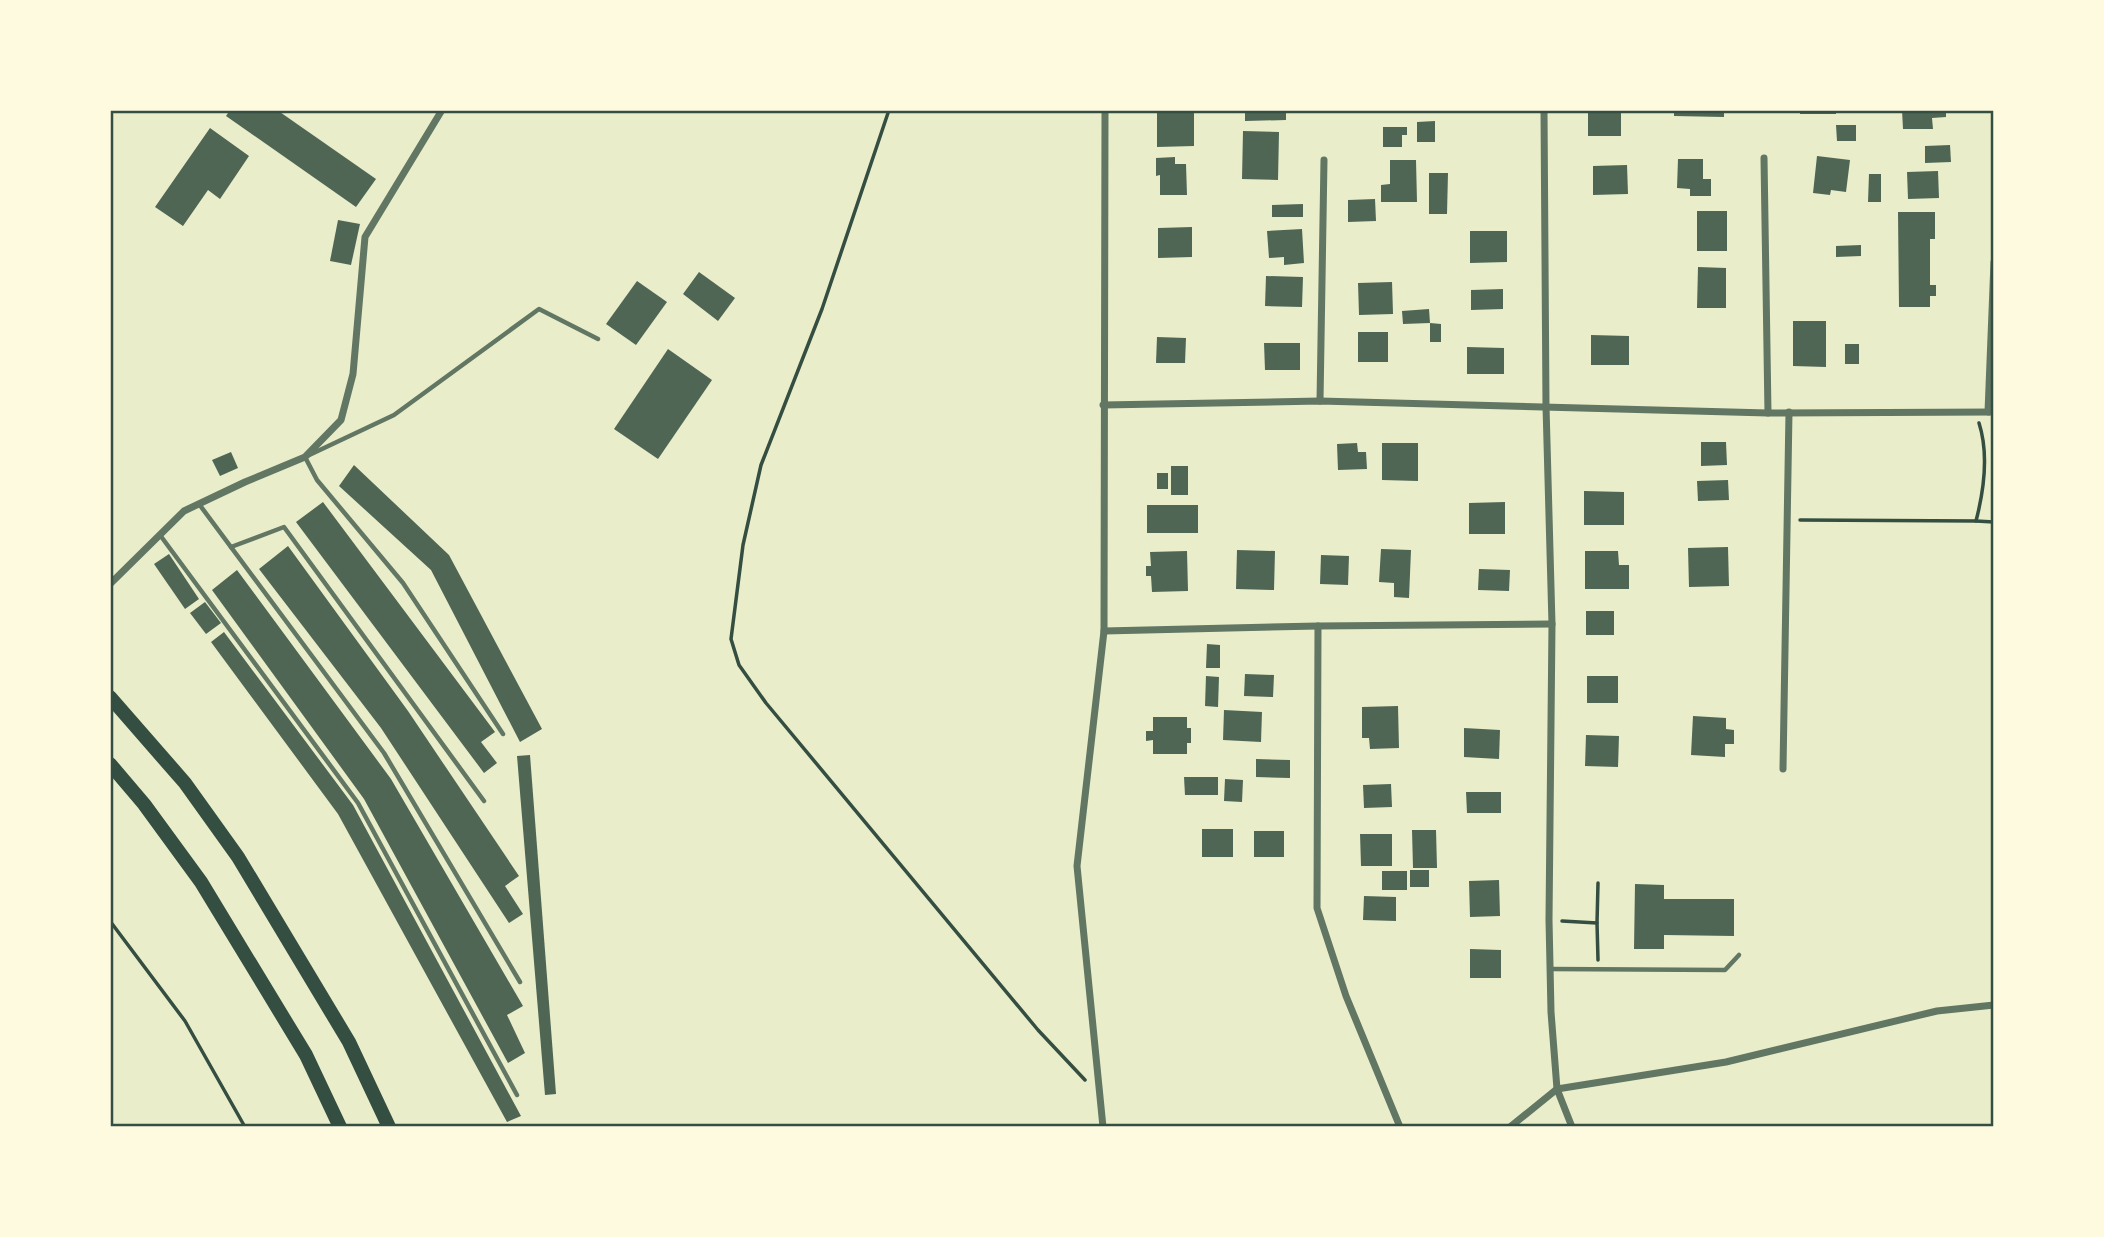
<svg xmlns="http://www.w3.org/2000/svg" width="2104" height="1237" font-family="'Noto Sans',sans-serif">
	<rect width="100%" height="100%" fill="#e9edc9"/>
	<!-- building -->
	<g fill="#4f6655">
		<polygon points="230,110 277,110 376,179 356,207 226,116"/>
		<polygon points="1164,110 1185,110 1185,113 1194,113 1194,146 1157,147 1157,113 1164,113"/>
		<polygon points="1253,110 1286,110 1286,120 1245,121 1245,112 1253,112"/>
		<rect x="1588" y="110" width="33" height="26"/>
		<polygon points="1674,110 1724,110 1724,117 1674,116"/>
		<rect x="1800" y="110" width="36" height="4"/>
		<polygon points="1902,110 1946,110 1946,117 1932,118 1933,129 1903,129"/>
		<polygon points="1435,121 1435,142 1417,142 1417,122"/>
		<polygon points="1836,125 1856,125 1856,141 1837,141"/>
		<polygon points="1383,127 1407,127 1407,135 1402,135 1402,147 1383,147"/>
		<polygon points="210,128 249,156 220,199 208,190 183,226 155,207"/>
		<polygon points="1243,131 1279,132 1278,180 1242,179"/>
		<polygon points="1950,145 1951,162 1925,163 1925,146"/>
		<polygon points="1817,156 1850,160 1846,192 1831,190 1830,195 1813,193"/>
		<polygon points="1175,157 1175,164 1186,164 1187,195 1160,195 1160,175 1156,176 1156,158"/>
		<polygon points="1678,159 1703,159 1703,179 1711,179 1711,196 1690,196 1690,189 1677,188"/>
		<polygon points="1390,160 1416,160 1417,202 1381,202 1381,185 1390,184"/>
		<polygon points="1627,165 1628,194 1593,195 1593,166"/>
		<polygon points="1938,171 1939,198 1908,199 1907,172"/>
		<polygon points="1429,173 1448,173 1447,214 1429,214"/>
		<polygon points="1869,174 1881,174 1881,202 1868,202"/>
		<polygon points="1375,199 1376,221 1348,222 1348,200"/>
		<polygon points="1303,204 1303,217 1272,217 1272,205"/>
		<rect x="1697" y="211" width="30" height="40"/>
		<polygon points="1898,212 1935,212 1935,239 1930,239 1930,285 1936,285 1936,296 1930,296 1930,307 1899,307"/>
		<polygon points="338,220 360,224 351,265 330,261"/>
		<polygon points="1192,227 1192,257 1158,258 1158,228"/>
		<polygon points="1302,229 1304,263 1284,265 1284,257 1269,258 1267,231"/>
		<polygon points="1470,231 1507,231 1507,262 1470,263"/>
		<polygon points="1861,245 1861,256 1836,257 1836,246"/>
		<polygon points="1698,267 1726,268 1726,308 1697,308"/>
		<polygon points="699,272 735,298 718,321 683,294"/>
		<polygon points="1266,276 1303,277 1302,307 1265,306"/>
		<polygon points="637,281 667,302 636,345 606,324"/>
		<polygon points="1392,282 1393,314 1359,315 1358,283"/>
		<polygon points="1503,289 1503,309 1471,310 1471,290"/>
		<polygon points="1429,309 1430,323 1403,324 1402,311"/>
		<polygon points="1793,321 1826,321 1826,367 1793,366"/>
		<polygon points="1430,323 1441,324 1441,342 1430,342"/>
		<rect x="1358" y="332" width="30" height="30"/>
		<polygon points="1591,335 1629,336 1629,365 1591,365"/>
		<polygon points="1157,337 1186,338 1185,363 1156,363"/>
		<polygon points="1264,343 1300,343 1300,370 1265,370"/>
		<rect x="1845" y="344" width="14" height="20"/>
		<polygon points="1467,347 1504,348 1504,374 1467,374"/>
		<polygon points="668,349 712,380 658,459 614,429"/>
		<polygon points="1701,442 1726,442 1727,465 1701,466"/>
		<polygon points="1357,443 1358,452 1366,452 1367,469 1338,470 1337,444"/>
		<polygon points="1382,443 1418,443 1418,481 1382,480"/>
		<polygon points="231,452 238,468 220,476 212,460"/>
		<polygon points="354,465 449,555 542,729 520,742 431,570 339,486"/>
		<rect x="1171" y="466" width="17" height="29"/>
		<rect x="1157" y="473" width="11" height="16"/>
		<polygon points="1728,480 1729,500 1698,501 1697,481"/>
		<polygon points="1584,491 1624,492 1624,525 1584,525"/>
		<polygon points="323,502 495,732 481,742 497,763 484,773 296,522"/>
		<polygon points="1505,502 1505,534 1469,534 1469,503"/>
		<rect x="1147" y="505" width="51" height="28"/>
		<polygon points="288,546 408,711 519,876 505,886 523,914 509,923 381,728 259,569"/>
		<polygon points="1728,547 1729,586 1689,587 1688,548"/>
		<polygon points="1381,549 1411,550 1409,598 1394,597 1394,583 1379,582"/>
		<polygon points="1237,550 1275,551 1274,590 1236,589"/>
		<polygon points="1187,551 1188,591 1152,592 1151,576 1146,576 1146,566 1151,566 1150,552"/>
		<polygon points="1585,551 1618,551 1619,565 1629,565 1629,589 1585,589"/>
		<polygon points="169,554 199,599 185,609 154,564"/>
		<polygon points="1321,555 1349,556 1348,585 1320,584"/>
		<polygon points="1479,569 1510,570 1509,591 1478,590"/>
		<polygon points="237,570 391,779 523,1006 507,1015 525,1053 508,1063 364,799 212,590"/>
		<polygon points="205,602 221,623 206,634 190,613"/>
		<rect x="1586" y="611" width="28" height="24"/>
		<polygon points="224,632 353,805 521,1116 507,1122 338,814 211,642"/>
		<polygon points="1207,644 1220,645 1220,668 1206,668"/>
		<polygon points="1245,674 1274,675 1273,697 1244,696"/>
		<polygon points="1206,676 1219,677 1218,707 1205,706"/>
		<rect x="1587" y="676" width="31" height="27"/>
		<polygon points="1398,706 1399,748 1370,749 1369,738 1362,738 1362,707"/>
		<polygon points="1224,710 1262,712 1261,742 1223,740"/>
		<polygon points="1693,716 1726,718 1726,729 1734,730 1734,744 1725,744 1725,757 1691,755"/>
		<polygon points="1153,717 1187,717 1187,728 1191,728 1191,743 1187,743 1187,754 1153,754 1153,740 1146,741 1146,731 1153,731"/>
		<polygon points="1464,728 1500,730 1499,759 1464,757"/>
		<polygon points="1586,735 1619,736 1618,767 1585,766"/>
		<polygon points="530,755 556,1094 545,1095 517,756"/>
		<polygon points="1256,759 1290,760 1290,778 1256,777"/>
		<polygon points="1184,777 1218,777 1218,795 1185,795"/>
		<polygon points="1225,779 1243,780 1242,802 1224,801"/>
		<polygon points="1391,784 1392,807 1364,808 1363,785"/>
		<polygon points="1466,792 1501,792 1501,813 1467,813"/>
		<rect x="1202" y="829" width="31" height="28"/>
		<polygon points="1412,830 1436,830 1437,868 1413,868"/>
		<rect x="1254" y="831" width="30" height="26"/>
		<polygon points="1360,834 1392,834 1392,866 1361,866"/>
		<rect x="1410" y="870" width="19" height="17"/>
		<rect x="1382" y="871" width="25" height="19"/>
		<polygon points="1499,880 1500,916 1470,917 1469,881"/>
		<polygon points="1635,884 1664,885 1664,899 1734,899 1734,936 1664,935 1664,949 1634,949"/>
		<polygon points="1364,896 1396,897 1396,921 1363,920"/>
		<polygon points="1470,949 1501,950 1501,978 1470,978"/>
	</g>
	<g fill="none" stroke-linecap="round" stroke-linejoin="round">
		<!-- path -->
		<g stroke="#344e41" stroke-width="3.5">
			<polyline points="889,110 822,309 761,465 743,545 731,639 739,665 766,703 1038,1030 1085,1080"/>
			<path d="M1800 520 1976 521C1984 490 1989 454 1979 423"/>
			<polyline points="1976,521 1994,522"/>
			<polyline points="110,921 185,1021 245,1127"/>
			<polyline points="1562,921 1597,923 1598,960"/>
			<polyline points="1597,923 1598,883"/>
		</g>
		<!-- service -->
		<g stroke="#617663" stroke-width="4.5">
			<polyline points="199,504 384,753 520,982"/>
			<polyline points="160,535 358,803 517,1095"/>
			<polyline points="231,547 284,527 484,801"/>
			<polyline points="503,734 403,583 317,480 305,457 394,415 539,309 598,339"/>
			<polyline points="1550,969 1725,970 1739,955"/>
		</g>
		<!-- minor -->
		<g stroke="#617663" stroke-width="7">
			<polyline points="1544,110 1546,406 1552,624 1549,920 1551,1012 1557,1089 1572,1127"/>
			<polyline points="1764,158 1768,413"/>
			<polyline points="1320,401 1324,160"/>
			<polyline points="1103,405 1320,401 1768,413 1994,412"/>
			<polyline points="1988,412 1994,262"/>
			<polyline points="110,584 184,511 245,482 305,457 341,420 353,374 365,237 442,110"/>
			<polyline points="1318,626 1317,908 1346,996 1400,1127"/>
			<polyline points="1104,631 1318,626 1552,624"/>
			<polyline points="1783,769 1789,412"/>
			<polyline points="1103,1127 1077,866 1104,631 1105,110"/>
			<polyline points="1510,1127 1557,1089 1726,1062 1937,1011 1994,1005"/>
		</g>
		<!-- primary -->
		<g stroke="#344e41" stroke-width="14">
			<polyline points="110,697 185,783 238,857 349,1042 389,1127"/>
			<polyline points="110,764 144,804 201,882 306,1055 340,1127"/>
		</g>
	</g>
	<!-- border -->
	<rect width="2104" height="1237" fill="none" stroke="#fefae0" stroke-width="224"/>
	<rect x="112" y="112" width="1880" height="1013" fill="none" stroke="#344e41" stroke-width="2.5"/>
</svg>
